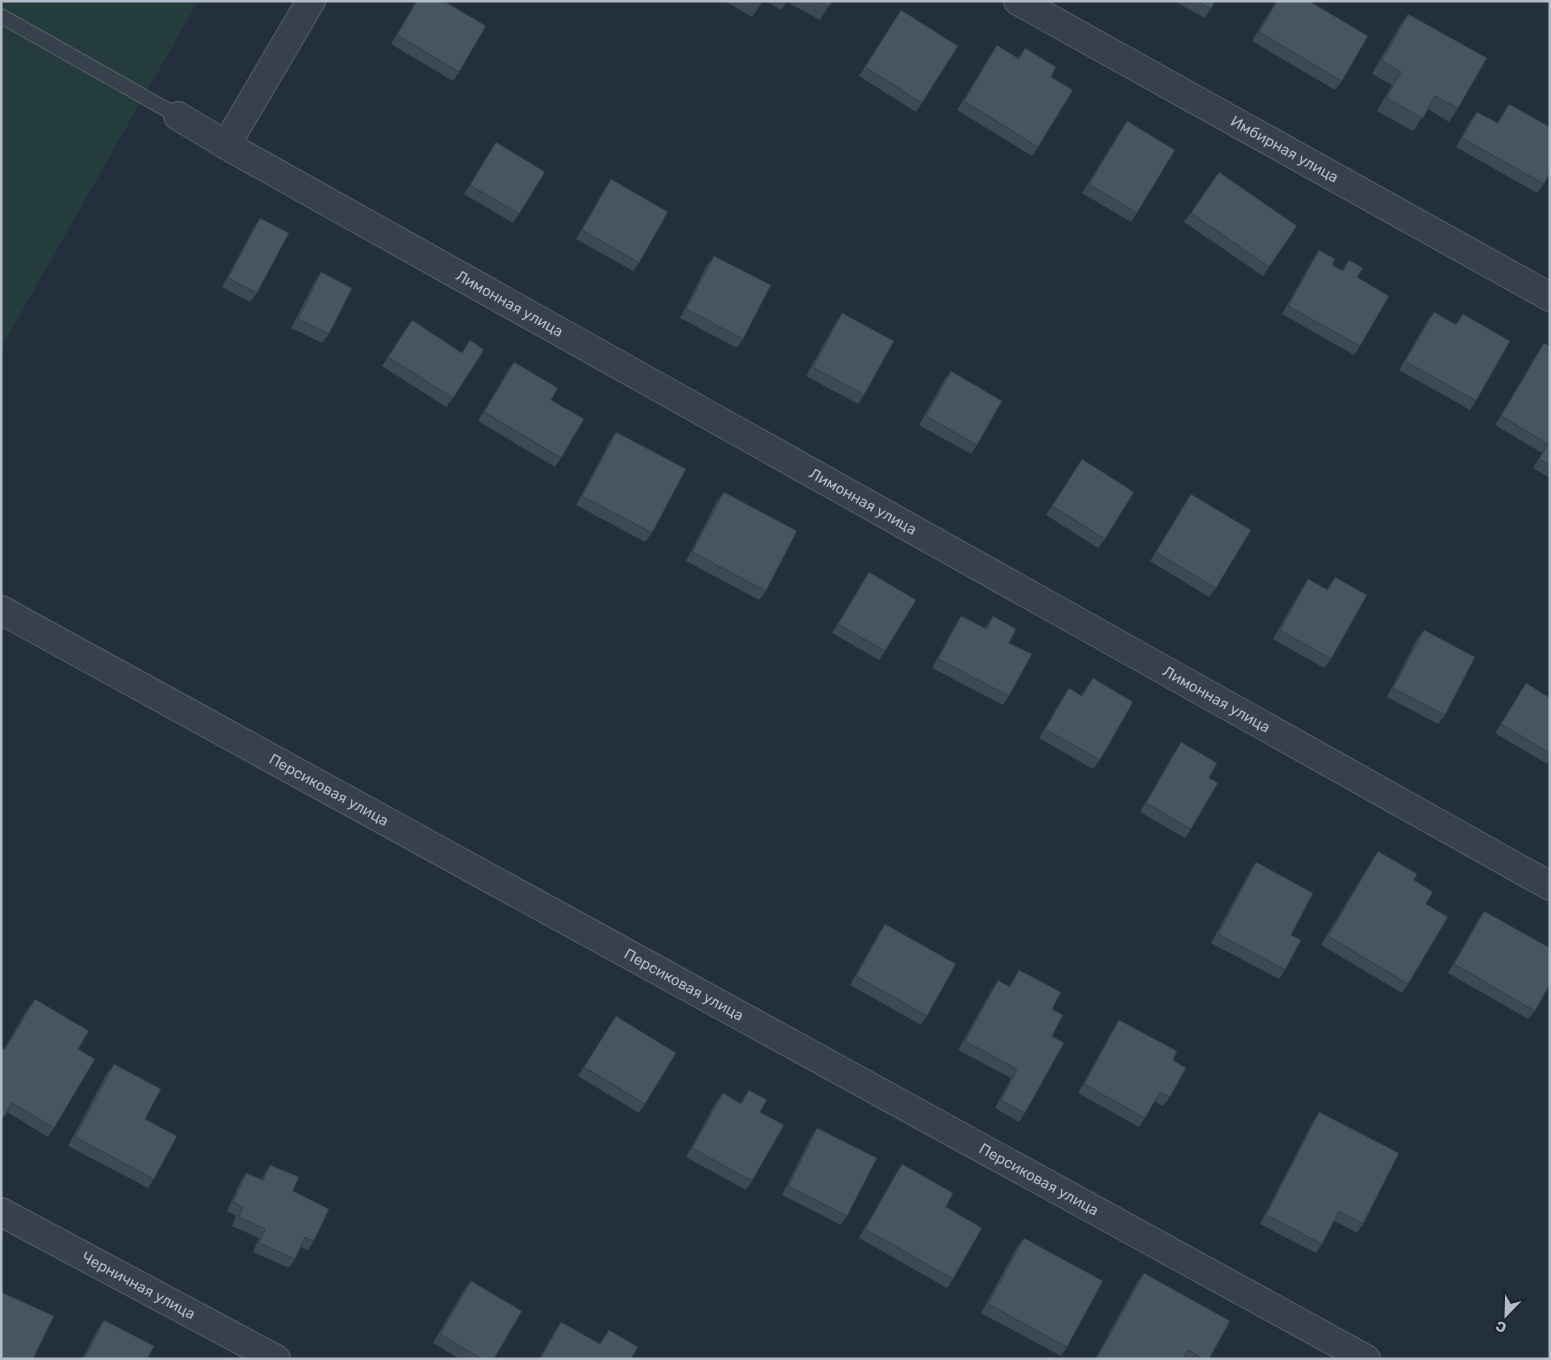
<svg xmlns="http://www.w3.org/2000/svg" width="1551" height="1360" font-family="Rubik,sans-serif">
	<rect width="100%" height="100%" fill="#232f3c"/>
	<!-- green -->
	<polygon fill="#253c3d" points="1,1 198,1 1,348"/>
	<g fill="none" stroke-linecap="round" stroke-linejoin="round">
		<!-- service casing -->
		<g stroke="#555f6a" stroke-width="16">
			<polyline id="service" points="1,16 178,116"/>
		</g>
		<!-- minor casing -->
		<g stroke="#555f6a" stroke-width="30">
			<g id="minor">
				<path id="s1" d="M1018 1 1550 297"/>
				<path id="s2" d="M178 116 226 145 1550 886"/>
				<polyline points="226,145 311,1"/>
				<path id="s3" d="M1 610 1366 1359"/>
				<path id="s4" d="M1 1212 276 1359"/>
			</g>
		</g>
		<!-- service -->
		<use href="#service" stroke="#37414c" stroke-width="14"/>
		<!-- minor -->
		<use href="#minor" stroke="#37414c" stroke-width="28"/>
	</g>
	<!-- wall -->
	<g fill="#3d4955">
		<polygon points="416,1 444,1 459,72 453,81 391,44"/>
		<polygon points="725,1 763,1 752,17"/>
		<polygon points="766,1 832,1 820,20 787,2 781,10"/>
		<polygon points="1174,1 1215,1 1205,18"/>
		<polygon points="1276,1 1309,1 1342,81 1335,90 1252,41"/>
		<polygon points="901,10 922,103 916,112 859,76"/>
		<polygon points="1408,14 1458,108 1449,122 1428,109 1413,131 1377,111 1392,85 1372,74 1399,27"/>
		<polygon points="997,45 1018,58 1025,48 1051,77 1038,147 1032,156 957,110 991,54"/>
		<polygon points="1509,104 1544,184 1537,193 1456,147 1470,121 1477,112 1497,123"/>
		<polygon points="1127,121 1137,213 1131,222 1082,193 1121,130"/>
		<polygon points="496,142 519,214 513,223 464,194"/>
		<polygon points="1219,172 1297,226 1263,276 1184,222"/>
		<polygon points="611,179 639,263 633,271 576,239 605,188"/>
		<polygon points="260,218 257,293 250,302 222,287 254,227"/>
		<polygon points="1319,250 1332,265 1342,270 1349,260 1357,277 1360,346 1354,355 1282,314 1313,259"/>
		<polygon points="714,256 743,339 737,348 680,318 707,265"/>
		<polygon points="321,272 329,334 322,343 291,328 315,281"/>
		<polygon points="1434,312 1456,324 1463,314 1476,401 1470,410 1399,370 1427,321"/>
		<polygon points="842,313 864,395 858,404 806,376 836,322"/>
		<polygon points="406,329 462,353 470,340 453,398 446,407 382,366"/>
		<polygon points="1544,343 1550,347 1550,478 1533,468 1542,453 1495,425 1538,352"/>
		<polygon points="514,362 551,400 561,458 555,467 478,421 508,370"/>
		<polygon points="951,371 977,445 971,454 919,425 944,380"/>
		<polygon points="616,432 652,533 645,542 576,505 610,441"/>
		<polygon points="1082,459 1105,539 1098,548 1046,515"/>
		<polygon points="724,492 766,591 759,600 686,561 717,501"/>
		<polygon points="1191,494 1216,588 1209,597 1150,561 1185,503"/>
		<polygon points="869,572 885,651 879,660 832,633 863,581"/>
		<polygon points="1335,577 1331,659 1324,668 1273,639 1302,588 1308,579 1327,589"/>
		<polygon points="961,616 985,628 993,616 1009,643 1009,696 1003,705 932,668 955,625"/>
		<polygon points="1424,630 1445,715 1438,724 1387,697 1417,639"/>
		<polygon points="1093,678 1100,760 1093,769 1039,738 1063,697 1069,688 1081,695"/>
		<polygon points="1526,683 1550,698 1550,760 1547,764 1495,733"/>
		<polygon points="1181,742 1209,778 1191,829 1185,838 1140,812 1175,751"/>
		<polygon points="1378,851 1426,904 1408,984 1402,993 1321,945 1372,860"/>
		<polygon points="1256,862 1291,935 1285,970 1279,979 1211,943 1250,871"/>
		<polygon points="1484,911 1535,1011 1528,1019 1448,973 1478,920"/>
		<polygon points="885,924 927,1016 921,1025 850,985 879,933"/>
		<polygon points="1019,970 1052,1009 1052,1036 1025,1113 1019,1122 995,1108 1011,1078 958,1050 992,989 998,980 1009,986"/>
		<polygon points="35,999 78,1049 54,1128 48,1137 7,1112 1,1121 1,1047 4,1049 28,1008"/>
		<polygon points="616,1016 645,1104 639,1113 578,1076"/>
		<polygon points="1119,1020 1173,1060 1170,1097 1163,1106 1154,1101 1145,1118 1139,1127 1078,1093 1113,1029"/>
		<polygon points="114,1064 145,1119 154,1179 148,1188 68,1146 107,1073"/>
		<polygon points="749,1090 760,1112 752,1181 746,1190 686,1157 716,1102 723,1093 740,1103"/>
		<polygon points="1319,1112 1363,1224 1357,1233 1334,1221 1322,1244 1316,1253 1260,1224 1313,1121"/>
		<polygon points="817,1128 847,1216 841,1225 782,1195 811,1137"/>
		<polygon points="902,1164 946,1207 953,1279 947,1288 859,1238 896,1173"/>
		<polygon points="270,1165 293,1191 314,1241 308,1250 301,1247 295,1259 289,1268 253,1252 259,1238 232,1226 236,1216 227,1211 240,1182 246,1173 261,1180 264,1174"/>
		<polygon points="1024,1238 1067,1347 1061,1356 981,1313 1017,1247"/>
		<polygon points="1144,1273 1209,1359 1095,1359 1137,1282"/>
		<polygon points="471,1281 494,1359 460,1359 433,1343 464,1290"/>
		<polygon points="104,1320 147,1359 82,1359 98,1329"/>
		<polygon points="561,1322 599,1344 609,1330 631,1359 539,1359 555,1331"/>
	</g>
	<!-- building -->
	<g fill="#475563" stroke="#323c45">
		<polygon points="417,1 444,1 486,26 459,72 397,35"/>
		<polygon points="819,1 832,1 829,7"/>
		<polygon points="1197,1 1215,1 1211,9"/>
		<polygon points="1277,1 1309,1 1368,36 1342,81 1259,32"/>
		<polygon points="901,10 958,46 922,103 865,67"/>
		<polygon points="1408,14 1487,58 1458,108 1435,96 1423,118 1386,98 1401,72 1382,61"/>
		<polygon points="997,45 1019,59 1025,48 1056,67 1051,77 1073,90 1038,147 964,101"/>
		<polygon points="1509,104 1550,127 1550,173 1544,184 1462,138 1477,112 1498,123"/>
		<polygon points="1127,121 1175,150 1137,213 1089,184"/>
		<polygon points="496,142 545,172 519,214 470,185"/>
		<polygon points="1219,172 1297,226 1269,267 1191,213"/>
		<polygon points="611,179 668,212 639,263 582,230"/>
		<polygon points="260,218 289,233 257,293 228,278"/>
		<polygon points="1319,250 1335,259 1332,265 1343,271 1349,260 1363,268 1357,277 1389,296 1360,346 1288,306"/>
		<polygon points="714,256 771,285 743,339 686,309"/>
		<polygon points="321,272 352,288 329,334 298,319"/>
		<polygon points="1434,312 1456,325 1463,314 1510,341 1476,401 1405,361"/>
		<polygon points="842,313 894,341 864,395 813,367"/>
		<polygon points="412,320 462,353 470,340 484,350 453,398 388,357"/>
		<polygon points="1544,343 1550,347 1550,465 1539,459 1548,444 1501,416"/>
		<polygon points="514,362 558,388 551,400 584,419 561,458 484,412"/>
		<polygon points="951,371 1002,401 977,445 926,416"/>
		<polygon points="616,432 686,469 652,533 582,496"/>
		<polygon points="1082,459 1134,492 1105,539 1052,506"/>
		<polygon points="724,492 797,531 766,591 692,552"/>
		<polygon points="1191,494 1251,530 1216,588 1156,552"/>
		<polygon points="869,572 916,600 885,651 838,624"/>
		<polygon points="1335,577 1367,595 1331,659 1280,630 1308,579 1328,590"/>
		<polygon points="961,616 987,629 993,616 1016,629 1009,643 1032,654 1009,696 938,659"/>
		<polygon points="1424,630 1475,657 1445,715 1393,688"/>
		<polygon points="1093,678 1133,702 1100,760 1045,729 1069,688 1082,696"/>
		<polygon points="1526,683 1550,698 1550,753 1501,724"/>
		<polygon points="1181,742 1217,763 1209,778 1218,783 1191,829 1146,803"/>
		<polygon points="1378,851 1417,874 1414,880 1433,892 1426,904 1448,917 1408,984 1328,936"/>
		<polygon points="1256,862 1313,893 1291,935 1301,940 1285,970 1218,934"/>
		<polygon points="1484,911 1550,948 1550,984 1535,1011 1454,964"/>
		<polygon points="885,924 956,964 927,1016 856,976"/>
		<polygon points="1019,970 1061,992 1052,1009 1063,1015 1052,1036 1064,1043 1025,1113 1001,1100 1017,1069 965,1041 998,980 1010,987"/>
		<polygon points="35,999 89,1031 78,1049 95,1059 54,1128 12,1103 4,1117 1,1115 1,1047 5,1049"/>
		<polygon points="616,1016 676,1053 645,1104 584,1067"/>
		<polygon points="1119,1020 1177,1051 1173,1060 1186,1068 1170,1097 1160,1092 1145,1118 1084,1084"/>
		<polygon points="114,1064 161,1089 145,1119 177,1136 154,1179 75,1137"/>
		<polygon points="749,1090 767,1100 760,1112 784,1125 752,1181 692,1148 723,1093 741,1104"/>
		<polygon points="1319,1112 1399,1153 1363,1224 1339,1211 1322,1244 1266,1215"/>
		<polygon points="817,1128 877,1158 847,1216 788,1186"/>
		<polygon points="902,1164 953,1193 946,1207 982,1228 953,1279 865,1229"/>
		<polygon points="270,1165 299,1177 293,1191 329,1209 314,1241 305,1237 295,1259 259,1243 265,1229 239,1217 243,1207 233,1202 246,1173 263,1180"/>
		<polygon points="1024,1238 1103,1281 1067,1347 988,1304"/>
		<polygon points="1144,1273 1230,1321 1209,1359 1203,1359 1188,1350 1183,1359 1096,1359"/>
		<polygon points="471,1281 522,1311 494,1359 482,1359 440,1334"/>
		<polygon points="1,1292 54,1316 33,1359 1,1359"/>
		<polygon points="104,1320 154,1346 147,1359 84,1359"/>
		<polygon points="561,1322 600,1344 609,1330 638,1347 631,1359 540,1359"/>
	</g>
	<g text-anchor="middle" stroke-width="4" stroke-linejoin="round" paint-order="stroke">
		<!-- street labels -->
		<g font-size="15" fill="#b3bcc8" stroke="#1c2631">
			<text dy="5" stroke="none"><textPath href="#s1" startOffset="305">Имбирная улица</textPath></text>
			<text dy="5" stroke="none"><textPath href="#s2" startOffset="381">Лимонная улица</textPath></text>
			<text dy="5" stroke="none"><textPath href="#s2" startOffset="786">Лимонная улица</textPath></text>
			<text dy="5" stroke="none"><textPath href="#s2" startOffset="1191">Лимонная улица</textPath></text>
			<text dy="5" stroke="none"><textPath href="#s3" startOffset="374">Персиковая улица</textPath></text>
			<text dy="5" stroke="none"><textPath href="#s3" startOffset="779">Персиковая улица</textPath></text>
			<text dy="5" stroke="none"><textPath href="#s3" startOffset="1184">Персиковая улица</textPath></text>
			<text dy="5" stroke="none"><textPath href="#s4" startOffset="156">Черничная улица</textPath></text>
		</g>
	</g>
	<!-- border -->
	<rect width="1551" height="1360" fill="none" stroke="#b3bcc8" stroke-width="5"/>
	<!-- north arrow -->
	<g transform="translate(1506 1315) rotate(203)" stroke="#1c2631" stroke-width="4" paint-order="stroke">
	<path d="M0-4L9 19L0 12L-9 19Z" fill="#b3bcc8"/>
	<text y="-8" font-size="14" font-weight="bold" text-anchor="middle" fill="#b3bcc8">С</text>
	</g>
</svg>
